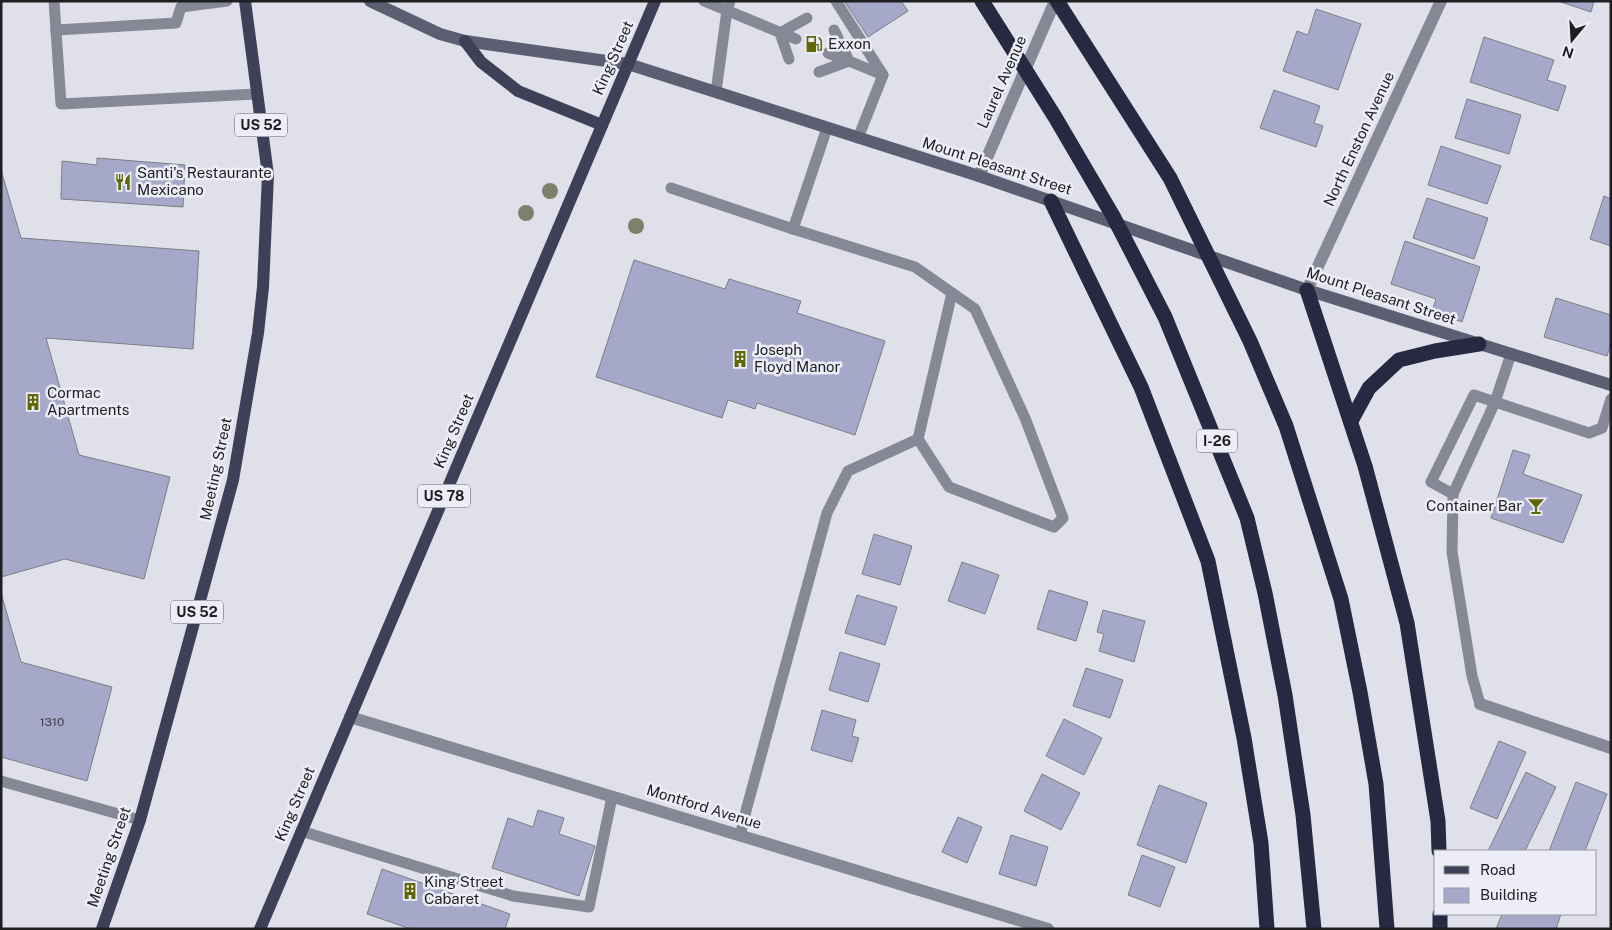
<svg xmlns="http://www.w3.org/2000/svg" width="1612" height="930" font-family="'Public Sans',sans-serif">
	<rect width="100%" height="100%" fill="#dfe0e9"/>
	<!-- building -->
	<g fill="#a5a8c8" stroke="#7e7e86">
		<polygon points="844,1 901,1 908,11 868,37"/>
		<polygon points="1558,1 1594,1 1591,12"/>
		<polygon points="1316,9 1361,24 1338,90 1283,71 1297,31 1308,35"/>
		<polygon points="1484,37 1554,60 1547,80 1566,86 1558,111 1470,82"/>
		<polygon points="1274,90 1320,106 1314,123 1323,126 1316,147 1260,128"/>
		<polygon points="1467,99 1521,115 1509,154 1455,138"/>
		<polygon points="1441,146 1501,166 1487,204 1428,185"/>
		<polygon points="97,158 185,165 183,207 61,199 62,161 97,165"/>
		<polygon points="1,170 21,238 199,251 193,349 46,338 79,455 170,477 144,579 65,559 1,577"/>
		<polygon points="1604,196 1611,199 1611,246 1590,239"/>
		<polygon points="1427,198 1488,218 1474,259 1413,238"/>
		<polygon points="1405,241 1480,267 1462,322 1432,311 1436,299 1391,284"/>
		<polygon points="634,260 725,289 729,279 801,301 797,313 885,341 855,435 757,403 755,409 728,400 722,418 596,377"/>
		<polygon points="1556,298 1611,315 1611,343 1607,356 1544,337"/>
		<polygon points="1513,450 1530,455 1523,474 1582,495 1563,543 1491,518"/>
		<polygon points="874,534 912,546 900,585 862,574"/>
		<polygon points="962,562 999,575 985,614 948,601"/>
		<polygon points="1049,590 1088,602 1076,641 1037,629"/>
		<polygon points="1,593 21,662 112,687 87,781 1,757"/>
		<polygon points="857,595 897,607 885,645 845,633"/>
		<polygon points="1103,610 1145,621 1134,662 1099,651 1104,634 1097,632"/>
		<polygon points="840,652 880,664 868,702 829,690"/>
		<polygon points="1086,668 1123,680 1110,718 1073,706"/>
		<polygon points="822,710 856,720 852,736 859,738 852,762 811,750"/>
		<polygon points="1064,719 1102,738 1084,775 1046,756"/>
		<polygon points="1499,741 1526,752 1497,819 1470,808"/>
		<polygon points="1526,772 1556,787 1525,851 1488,851"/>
		<polygon points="1042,774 1080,793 1061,830 1024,811"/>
		<polygon points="1576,782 1607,794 1585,851 1549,851"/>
		<polygon points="1159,785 1207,803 1186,863 1137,845"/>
		<polygon points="538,810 564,818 559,834 595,846 579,896 492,868 508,818 533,827"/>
		<polygon points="958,817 982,827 967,863 942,852"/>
		<polygon points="1011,835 1048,847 1036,886 999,874"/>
		<polygon points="1142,855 1175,867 1160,907 1128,895"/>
		<polygon points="382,869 510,914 505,929 411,929 367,914"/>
		<polygon points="1502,914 1561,914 1556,929 1496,929"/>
	</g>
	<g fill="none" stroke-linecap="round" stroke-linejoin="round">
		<!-- lane -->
		<g stroke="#868896" stroke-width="11">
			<polyline points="54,1 61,104 257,94"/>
			<polyline points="704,1 796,39"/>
			<polyline points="836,1 883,75"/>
			<polyline points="56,30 176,23 181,7 227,1"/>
			<polyline points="780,33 807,18"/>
			<polyline points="780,33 789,59"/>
			<polyline points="828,53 849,61 834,30"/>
			<polyline points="819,72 849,61 883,75 858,138"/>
			<polyline points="716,92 727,10 730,1"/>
			<polyline points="671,188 793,229"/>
			<polyline points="918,439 952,293"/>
			<polyline points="1453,494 1431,482 1474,395 1589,433 1602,428 1611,399"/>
			<polyline points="1480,704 1472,676 1452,552 1453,494 1495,402 1511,354"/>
			<polyline points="1,781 140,820"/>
			<polyline points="301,831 513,896 589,907 612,797"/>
			<polyline points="740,836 747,807 827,513 848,471 918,439 949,487 1054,527 1063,518 1025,418 975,309 915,267 793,229 827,128"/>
		</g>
		<!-- street -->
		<g stroke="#868896" stroke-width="12">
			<polyline points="979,176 1055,1"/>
			<polyline points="1307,290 1441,1"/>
			<polyline points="1480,704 1611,748"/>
			<polyline points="350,717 1048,929"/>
		</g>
		<!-- secondary -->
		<polyline stroke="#5c5e72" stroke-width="12" points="370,1 440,34 465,41 628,64 979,176 1307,290 1611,385"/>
		<!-- primary -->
		<g stroke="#3f4058" stroke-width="12">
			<polyline points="465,41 481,62 518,91 602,125"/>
			<polyline points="102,929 140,820 233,480 258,333 263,287 268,175 245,1"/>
			<polyline points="260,929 655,1"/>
		</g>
		<!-- highway -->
		<g stroke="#272842" stroke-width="15">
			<polyline points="1051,201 1141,387 1208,561 1244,738 1261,843 1267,929"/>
			<polyline points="1307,290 1365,466 1407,623 1438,821 1439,851"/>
			<polyline points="1351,421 1369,388 1399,360 1435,351 1479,344"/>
			<polyline points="1440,914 1440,929"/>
		</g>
		<!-- highway-bridge -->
		<g stroke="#272842" stroke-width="15">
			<polyline points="982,1 1055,117 1113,216 1165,317 1247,518 1265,593 1285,695 1303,815 1314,929"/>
			<polyline points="1057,1 1170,178 1250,341 1286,426 1341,599 1360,692 1376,784 1387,929"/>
		</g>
	</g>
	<!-- trees -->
	<g fill="#7e806c">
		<circle cx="550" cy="191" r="8"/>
		<circle cx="526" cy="213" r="8"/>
		<circle cx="636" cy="226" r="8"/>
	</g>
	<!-- icons -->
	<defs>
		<g id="fuel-bare" transform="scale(1.35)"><path d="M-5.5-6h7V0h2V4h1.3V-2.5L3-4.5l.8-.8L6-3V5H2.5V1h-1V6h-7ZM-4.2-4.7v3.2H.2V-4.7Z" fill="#616707" stroke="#ecedf6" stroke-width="2.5" paint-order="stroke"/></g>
		<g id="restaurant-bare" transform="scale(1.35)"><path d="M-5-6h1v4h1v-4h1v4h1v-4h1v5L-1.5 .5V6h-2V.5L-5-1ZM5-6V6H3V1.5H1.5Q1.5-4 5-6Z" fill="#616707" stroke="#ecedf6" stroke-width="2.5" paint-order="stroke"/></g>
		<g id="building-bare" transform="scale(1.35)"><path d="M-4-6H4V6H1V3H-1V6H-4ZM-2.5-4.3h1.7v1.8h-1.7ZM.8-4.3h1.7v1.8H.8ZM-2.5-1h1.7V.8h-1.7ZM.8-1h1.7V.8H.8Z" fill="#616707" stroke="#ecedf6" stroke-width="2.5" paint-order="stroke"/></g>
		<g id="bar-bare" transform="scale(1.35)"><path d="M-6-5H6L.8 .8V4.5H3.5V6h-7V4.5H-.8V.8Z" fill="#616707" stroke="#ecedf6" stroke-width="2.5" paint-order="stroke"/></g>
	</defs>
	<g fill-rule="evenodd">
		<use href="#fuel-bare" x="814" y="44"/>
		<use href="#restaurant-bare" x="123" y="182"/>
		<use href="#building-bare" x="740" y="359"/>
		<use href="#building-bare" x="33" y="402"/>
		<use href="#bar-bare" x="1536" y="506"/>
		<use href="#building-bare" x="410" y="891"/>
	</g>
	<g text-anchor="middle" stroke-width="5" stroke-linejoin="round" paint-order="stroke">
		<!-- number labels -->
		<g font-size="12" fill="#40414c">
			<text x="52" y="726">1310</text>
		</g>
		<!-- shield labels -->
		<g fill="#ecedf6" stroke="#5c5d62" stroke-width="1">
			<rect x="235" y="113.5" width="52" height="23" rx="4"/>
			<rect x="1197" y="429.5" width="40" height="23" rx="4"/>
			<rect x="418" y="484.5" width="52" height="23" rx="4"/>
			<rect x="171" y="600.5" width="52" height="23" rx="4"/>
		</g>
		<g font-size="14" font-weight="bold" fill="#1f1f22">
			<text x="261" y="130">US 52</text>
			<text x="1217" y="446">I-26</text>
			<text x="444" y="501">US 78</text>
			<text x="197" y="617">US 52</text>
		</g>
		<!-- poi labels -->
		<g font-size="15" fill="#1f1f22" stroke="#ecedf6" text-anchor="start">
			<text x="828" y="49">Exxon</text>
			<text x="137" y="178">Santi's Restaurante<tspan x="137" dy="17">Mexicano</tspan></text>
			<text x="754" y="355">Joseph<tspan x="754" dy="17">Floyd Manor</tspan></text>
			<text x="47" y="398">Cormac<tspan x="47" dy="17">Apartments</tspan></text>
			<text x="1522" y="511" text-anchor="end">Container Bar</text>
			<text x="424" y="887">King Street<tspan x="424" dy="17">Cabaret</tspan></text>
		</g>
		<!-- street labels -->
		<g font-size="15" fill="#1f1f22" stroke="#ecedf6">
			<text transform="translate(613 58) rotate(-66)" y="5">King Street</text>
			<text transform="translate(1002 82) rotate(-66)" y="5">Laurel Avenue</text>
			<text transform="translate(1359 139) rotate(-65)" y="5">North Enston Avenue</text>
			<text transform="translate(997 166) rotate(18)" y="5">Mount Pleasant Street</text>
			<text transform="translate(1381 296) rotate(18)" y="5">Mount Pleasant Street</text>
			<text transform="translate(454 431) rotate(-67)" y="5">King Street</text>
			<text transform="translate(216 469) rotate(-78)" y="5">Meeting Street</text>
			<text transform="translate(295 804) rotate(-67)" y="5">King Street</text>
			<text transform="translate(704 807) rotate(17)" y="5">Montford Avenue</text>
			<text transform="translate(109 857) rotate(-71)" y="5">Meeting Street</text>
		</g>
	</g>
	<!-- border -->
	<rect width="1612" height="930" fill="none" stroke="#1f1f22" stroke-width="5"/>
	<!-- legend -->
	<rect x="1434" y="850" width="162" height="65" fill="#ecedf6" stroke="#9a9ba1"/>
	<rect x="1444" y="866" width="25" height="8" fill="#3f4058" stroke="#9a9ba1"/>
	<text x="1480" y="875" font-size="15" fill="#1f1f22">Road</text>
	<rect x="1444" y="888" width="25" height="15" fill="#a5a8c8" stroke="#9a9ba1"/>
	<text x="1480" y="900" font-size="15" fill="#1f1f22">Building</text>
	<!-- north arrow -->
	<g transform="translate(1572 40) rotate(198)" stroke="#ecedf6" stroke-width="4" paint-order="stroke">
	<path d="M0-4L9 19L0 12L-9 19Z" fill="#1f1f22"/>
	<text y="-8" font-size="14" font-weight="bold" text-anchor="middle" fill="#1f1f22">N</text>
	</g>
</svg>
